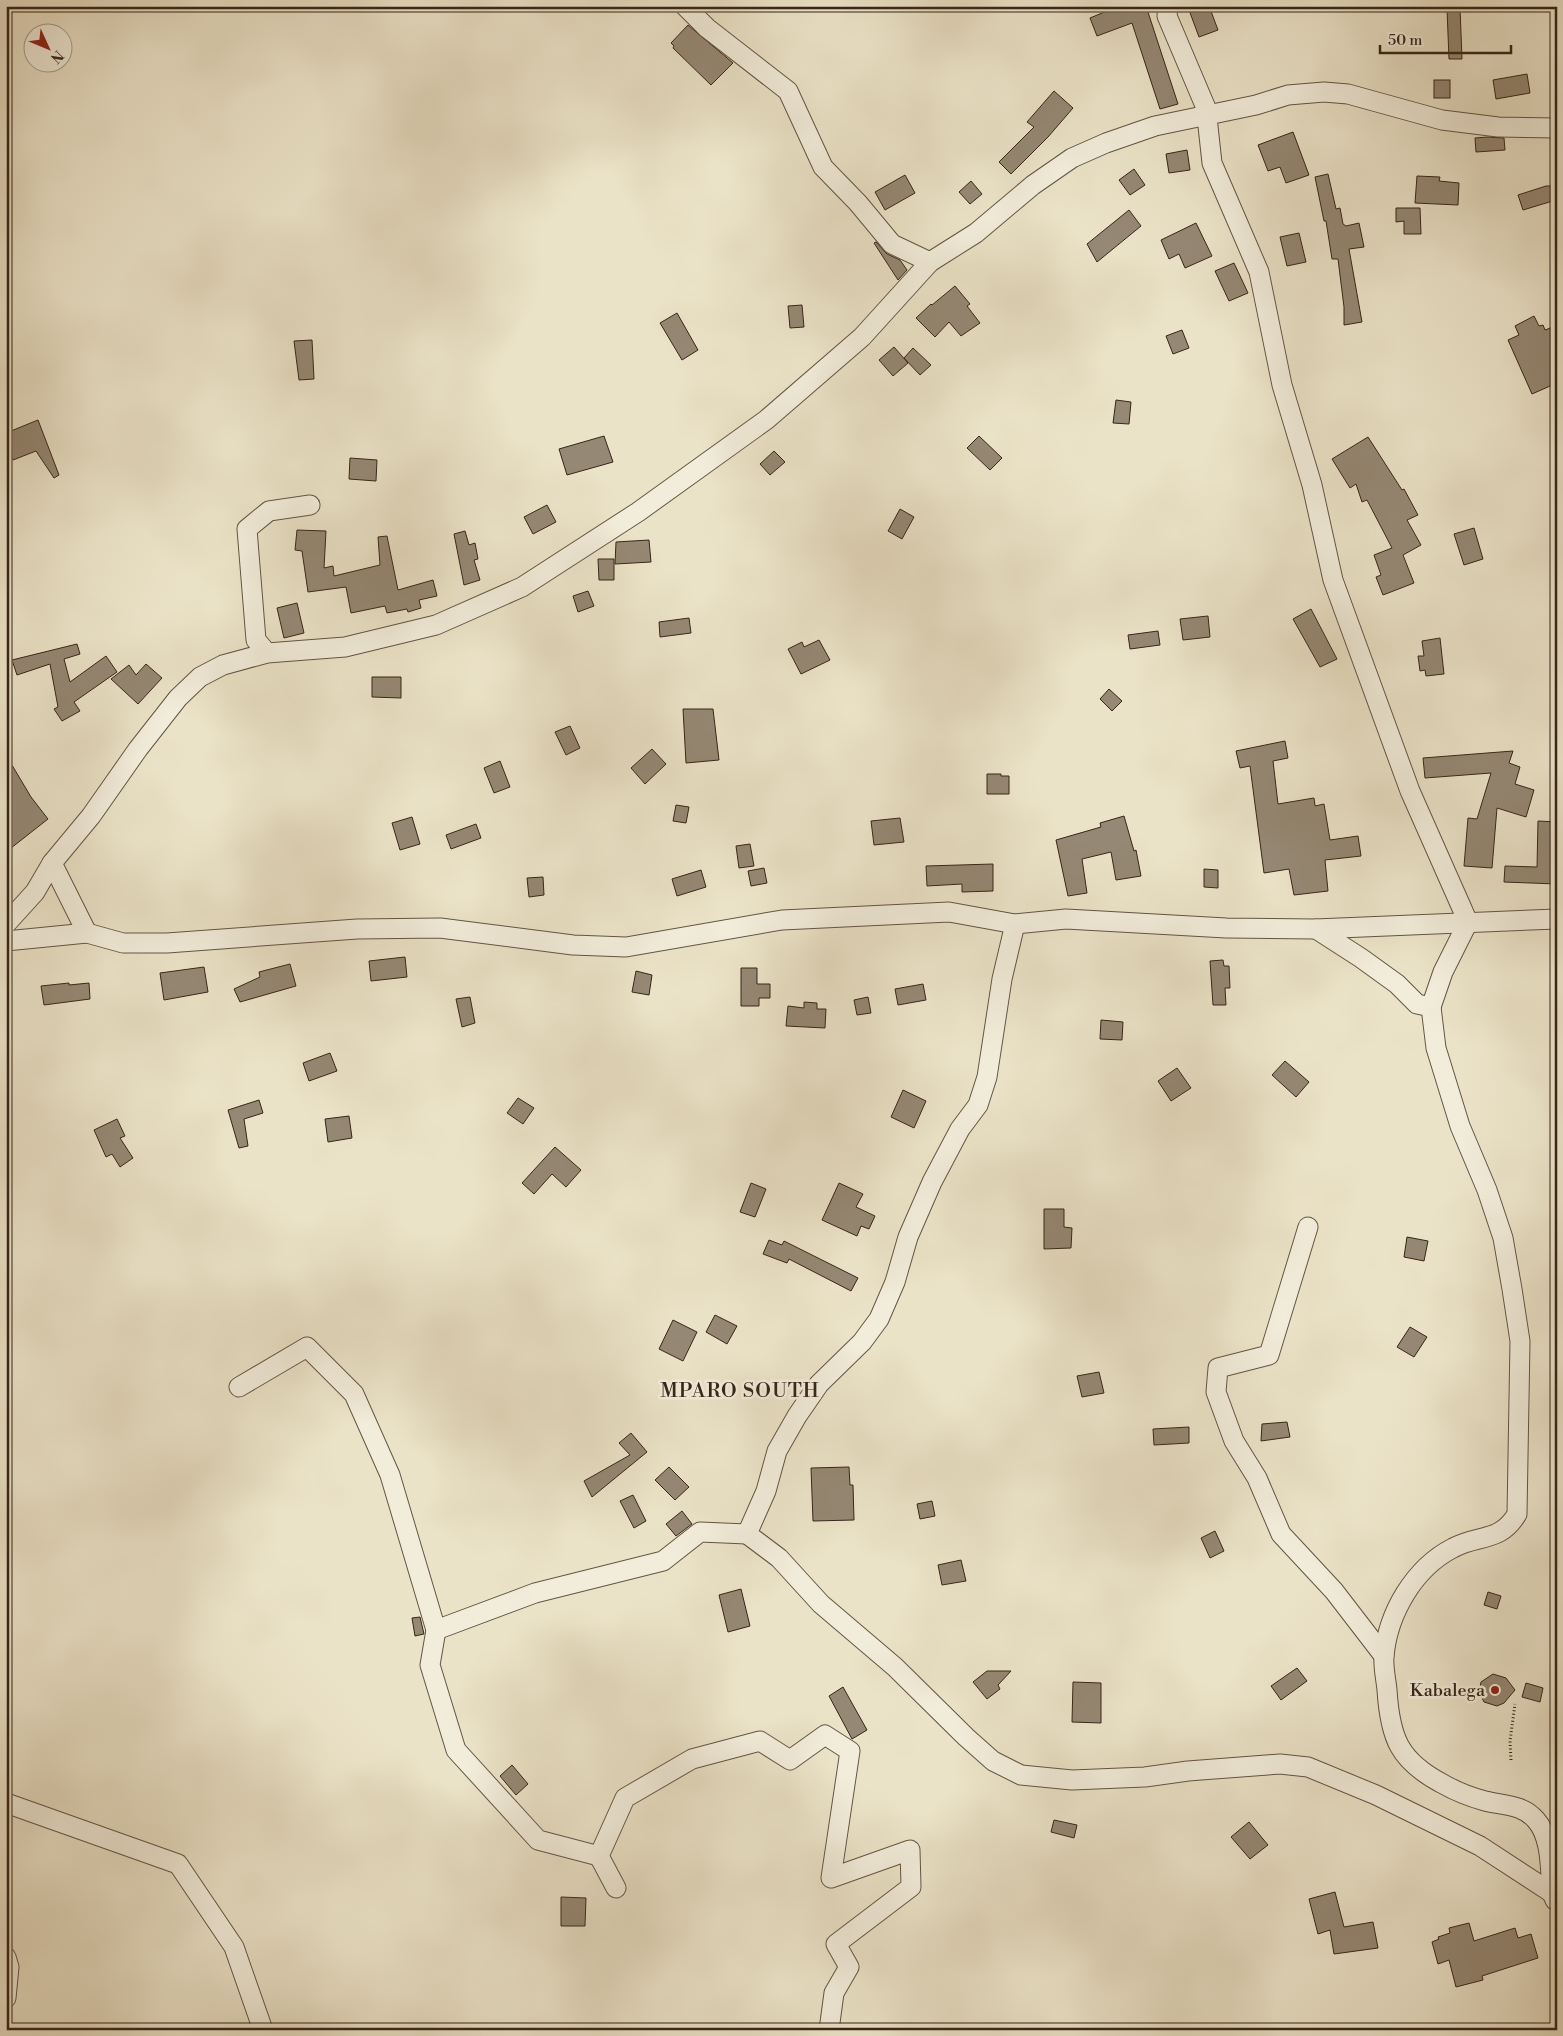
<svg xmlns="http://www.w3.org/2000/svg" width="1563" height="2036" font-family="'Libre Bodoni',serif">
	<rect width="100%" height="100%" fill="#ebe3c8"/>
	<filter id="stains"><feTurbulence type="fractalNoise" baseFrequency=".004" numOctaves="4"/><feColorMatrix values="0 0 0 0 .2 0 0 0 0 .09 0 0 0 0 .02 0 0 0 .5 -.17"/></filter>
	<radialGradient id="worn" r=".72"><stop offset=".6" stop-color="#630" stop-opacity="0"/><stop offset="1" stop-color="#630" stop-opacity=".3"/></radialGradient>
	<!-- building -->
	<g fill="#958874" stroke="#372518">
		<polygon points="1119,6 1146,6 1178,104 1160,109 1132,23 1097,36 1090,18"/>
		<polygon points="1200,6 1209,6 1218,30 1199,37 1189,10"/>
		<polygon points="1460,8 1462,59 1449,59 1447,9"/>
		<polygon points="688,25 733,63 711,85 673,48 674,46 671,43"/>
		<polygon points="1527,74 1530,93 1496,99 1493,80"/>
		<rect x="1434" y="80" width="16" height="18"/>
		<polygon points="1054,91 1073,108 1048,137 1011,174 999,162 1034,127 1027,122"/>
		<polygon points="1293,132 1309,175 1286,183 1280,167 1268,171 1258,145"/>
		<polygon points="1488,137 1504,138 1505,150 1476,152 1475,138"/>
		<polygon points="1187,150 1190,170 1169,173 1166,154"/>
		<polygon points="1134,169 1145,185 1130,195 1119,180"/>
		<polygon points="1328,174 1336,209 1340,208 1343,224 1346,226 1359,223 1364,247 1349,249 1362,322 1344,325 1344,307 1338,259 1332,259 1326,221 1324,221 1315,177"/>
		<polygon points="905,175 915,193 885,210 875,192"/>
		<polygon points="1417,176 1440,177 1439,181 1459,183 1458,205 1415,203"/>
		<polygon points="971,181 982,194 970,204 959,192"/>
		<polygon points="1546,186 1552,186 1556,200 1523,210 1518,195"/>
		<polygon points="1396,208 1420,208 1421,234 1404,234 1404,221 1396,222"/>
		<polygon points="1129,210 1141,226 1097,262 1087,244"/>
		<polygon points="1196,223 1212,256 1185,268 1179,254 1169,259 1161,240"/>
		<polygon points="1299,233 1306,262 1287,266 1280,237"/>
		<polygon points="876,242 887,254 900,260 907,270 898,280 874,243"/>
		<polygon points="1234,263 1248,293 1229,301 1215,271"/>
		<polygon points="955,286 970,304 967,306 980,323 961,336 949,322 935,337 916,318 931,304 932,305"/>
		<polygon points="802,305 804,327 790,328 788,306"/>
		<polygon points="677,313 698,350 682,360 660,323"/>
		<polygon points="1534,316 1539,326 1543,325 1545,330 1553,327 1557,334 1557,383 1532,394 1508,340 1519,335 1515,326"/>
		<polygon points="1182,330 1189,348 1173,354 1166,336"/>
		<polygon points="312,340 314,379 299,380 294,341"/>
		<polygon points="894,347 908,363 893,376 879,360"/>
		<polygon points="913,348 931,365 920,375 904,358"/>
		<polygon points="1116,400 1131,402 1129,424 1113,423"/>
		<polygon points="38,420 59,475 54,478 36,451 13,460 6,444 6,433"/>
		<polygon points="604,436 613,462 567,475 559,449"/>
		<polygon points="979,436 1002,458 990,470 967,448"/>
		<polygon points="1368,437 1402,490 1404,489 1418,515 1407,520 1421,545 1403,555 1414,583 1383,595 1376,577 1381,575 1374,555 1392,548 1367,500 1362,502 1356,484 1350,488 1332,459"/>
		<polygon points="774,451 785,462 770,475 760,464"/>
		<polygon points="350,458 377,460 376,481 349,479"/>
		<polygon points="547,505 556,522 533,534 524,517"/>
		<polygon points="900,509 914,517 902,539 888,531"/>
		<polygon points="1474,528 1483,559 1464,565 1454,534"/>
		<polygon points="297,530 326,531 324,568 333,566 334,576 380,565 378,537 387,536 398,590 433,580 437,596 419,600 421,608 408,612 407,609 387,613 385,606 351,613 346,587 308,592 302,551 295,550"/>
		<polygon points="465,531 469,545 475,543 478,559 474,560 480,580 464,585 454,534"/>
		<polygon points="649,540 651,562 615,564 616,542"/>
		<polygon points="598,559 614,559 614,580 599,580"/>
		<polygon points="588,591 594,606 578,612 573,596"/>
		<polygon points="297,603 304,633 284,638 277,608"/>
		<polygon points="1311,609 1337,659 1320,667 1293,619"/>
		<polygon points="1208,616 1210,637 1183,640 1180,619"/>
		<polygon points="689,618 691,633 660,637 659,622"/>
		<polygon points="1158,631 1160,645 1130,649 1128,635"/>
		<polygon points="1440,638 1444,674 1426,676 1425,670 1420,671 1418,656 1424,656 1422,641"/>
		<polygon points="819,640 830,660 801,674 788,649 802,642 804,647"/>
		<polygon points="77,644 80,654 64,659 70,682 106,656 117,672 74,702 80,711 62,721 54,709 58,707 50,664 17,675 12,660"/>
		<polygon points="146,664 162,678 138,704 111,679 129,665 136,675"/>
		<polygon points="372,677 401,677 401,698 372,697"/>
		<polygon points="1109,689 1122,701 1112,711 1100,699"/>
		<polygon points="683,709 713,709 719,760 686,763"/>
		<polygon points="570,726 580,748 566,755 555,732"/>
		<polygon points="1285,741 1288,758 1273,761 1278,804 1314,798 1315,806 1324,804 1330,840 1358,836 1361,856 1325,860 1328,891 1294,895 1289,869 1264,873 1250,766 1240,768 1236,751"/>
		<polygon points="652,749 666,764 645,784 631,768"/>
		<polygon points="1513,751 1509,763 1520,767 1515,784 1534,790 1526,817 1497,808 1492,868 1464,866 1468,818 1477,819 1491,773 1425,778 1423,758"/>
		<polygon points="6,755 31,797 48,819 6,852"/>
		<polygon points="500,761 510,787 494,793 484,768"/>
		<polygon points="987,774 1001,774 1001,776 1009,776 1009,794 987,794"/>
		<polygon points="676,805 689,807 686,823 673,821"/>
		<polygon points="1124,816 1134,851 1136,850 1141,876 1116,880 1111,852 1082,859 1087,893 1068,896 1056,840 1101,827 1100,823"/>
		<polygon points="412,817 420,844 400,850 392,823"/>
		<polygon points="900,818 904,842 874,845 871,821"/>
		<polygon points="1538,821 1557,822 1557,884 1504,882 1505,866 1537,867"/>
		<polygon points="476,824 481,838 451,849 446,835"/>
		<polygon points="750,844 754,866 739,868 736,846"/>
		<polygon points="993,864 993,891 962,892 962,884 927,886 926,866"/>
		<polygon points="764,868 767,883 751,886 748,871"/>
		<polygon points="1204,869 1218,870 1218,888 1204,887"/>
		<polygon points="701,870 706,887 677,896 672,879"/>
		<polygon points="543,877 544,895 529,897 527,878"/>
		<polygon points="405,957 407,977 371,981 369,961"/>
		<polygon points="1223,960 1224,966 1229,966 1230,988 1225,988 1226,1005 1213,1005 1210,961"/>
		<polygon points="290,964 296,986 240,1002 234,989 260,977 259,972"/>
		<polygon points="204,967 208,992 164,1000 160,973"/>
		<polygon points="741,968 757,968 757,984 770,984 770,998 759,998 759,1006 741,1006"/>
		<polygon points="636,971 652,975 649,995 632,992"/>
		<polygon points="69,983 69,985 89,983 90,999 44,1005 41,986"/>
		<polygon points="923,984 926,1000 898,1005 895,989"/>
		<polygon points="470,997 475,1023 462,1027 456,999"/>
		<polygon points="868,997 871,1013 857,1015 854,1000"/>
		<polygon points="804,1002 817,1003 817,1009 826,1009 825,1028 786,1026 788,1006 804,1008"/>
		<polygon points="1101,1020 1123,1022 1122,1040 1100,1039"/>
		<polygon points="330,1053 337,1071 309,1081 303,1063"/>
		<polygon points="1285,1061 1309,1082 1296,1097 1272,1075"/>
		<polygon points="1177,1068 1191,1088 1171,1101 1158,1081"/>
		<polygon points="903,1090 926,1101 914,1128 891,1117"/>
		<polygon points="518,1098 534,1108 523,1124 507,1113"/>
		<polygon points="259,1100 263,1113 244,1119 248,1146 239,1148 228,1110"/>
		<polygon points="349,1116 352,1138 328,1142 325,1119"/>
		<polygon points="117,1119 125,1136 120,1138 133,1158 120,1167 112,1154 106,1157 94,1130"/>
		<polygon points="555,1147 581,1170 566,1187 552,1174 534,1194 522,1183"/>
		<polygon points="751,1183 766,1189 755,1217 740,1212"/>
		<polygon points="839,1183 863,1194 856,1207 875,1216 869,1229 861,1226 857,1236 822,1220"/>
		<polygon points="1044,1209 1064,1209 1064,1227 1072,1228 1071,1248 1044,1249"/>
		<polygon points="1407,1237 1428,1241 1424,1261 1404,1257"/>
		<polygon points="769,1240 782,1245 784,1241 858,1278 851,1291 789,1259 787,1263 763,1254"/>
		<polygon points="715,1315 737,1326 727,1344 706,1332"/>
		<polygon points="673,1320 697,1332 683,1361 659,1349"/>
		<polygon points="1410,1327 1427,1337 1414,1357 1397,1347"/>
		<polygon points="1099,1372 1104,1393 1082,1397 1077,1376"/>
		<polygon points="1287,1422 1290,1437 1261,1441 1262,1424"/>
		<polygon points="1189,1427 1189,1443 1154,1445 1153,1429"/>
		<polygon points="631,1433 647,1452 592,1497 584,1481 630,1455 619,1443"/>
		<polygon points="669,1467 689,1487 675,1500 655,1480"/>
		<polygon points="849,1467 850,1485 853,1485 854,1520 813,1521 811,1468"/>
		<polygon points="633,1495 646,1521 634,1528 620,1501"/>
		<polygon points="932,1501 935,1516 920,1519 917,1504"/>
		<polygon points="682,1511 692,1524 676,1536 666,1524"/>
		<polygon points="1215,1531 1224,1551 1210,1558 1201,1538"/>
		<polygon points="961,1560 966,1581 942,1585 938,1565"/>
		<polygon points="741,1589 750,1626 728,1632 719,1595"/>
		<polygon points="1488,1592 1501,1596 1497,1609 1484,1605"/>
		<polygon points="420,1617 424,1634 415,1636 412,1618"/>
		<polygon points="1297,1668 1307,1681 1281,1700 1271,1686"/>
		<polygon points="987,1671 1011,1671 998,1685 1000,1689 987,1699 973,1682"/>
		<polygon points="1493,1674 1506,1678 1515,1690 1504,1703 1497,1706 1484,1702 1479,1692 1481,1682"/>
		<polygon points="1073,1682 1101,1683 1101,1723 1072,1722"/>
		<polygon points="1526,1683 1543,1688 1540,1702 1522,1697"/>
		<polygon points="843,1687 867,1730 852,1739 829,1696"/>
		<polygon points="512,1765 528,1784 516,1795 500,1776"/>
		<polygon points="1054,1820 1077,1825 1074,1838 1051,1832"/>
		<polygon points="1249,1822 1268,1845 1250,1859 1231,1837"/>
		<polygon points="1335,1892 1344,1927 1373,1922 1378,1948 1334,1954 1330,1930 1318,1934 1309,1899"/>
		<polygon points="561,1897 586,1898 585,1926 561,1926"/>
		<polygon points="1469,1923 1474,1941 1515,1928 1518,1938 1531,1934 1538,1958 1482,1976 1483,1980 1456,1987 1449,1960 1438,1964 1432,1942 1439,1939 1438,1937 1450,1933 1449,1928"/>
	</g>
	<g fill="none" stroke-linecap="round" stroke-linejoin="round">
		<!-- minor casing -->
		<g stroke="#645444" stroke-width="21">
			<g id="minor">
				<polyline points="685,6 707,28 788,91 823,167 858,203 892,244 930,262"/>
				<polyline points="1168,6 1167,16 1206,108 1212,163 1259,272 1282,385 1312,485 1333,580 1410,791 1468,922 1443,972 1431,1007"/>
				<polyline points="267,653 256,640 247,529 269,511 310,505"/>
				<polyline points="6,924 35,892 52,863"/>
				<polyline points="1015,924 1002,979 987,1077 978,1105 960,1129 932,1182 908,1237 895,1282 879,1319 862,1342 819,1384 797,1416 777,1451 766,1491 747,1534 779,1558 821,1604 895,1667 966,1737 993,1761 1021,1775 1072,1780 1145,1777 1188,1771 1280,1764 1308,1767 1376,1795 1480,1846 1552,1893"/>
				<path d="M1316 929 1361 958 1397 984 1417 1004 1431 1007 1436 1048 1460 1126 1487 1190 1503 1238 1512 1289 1520 1341 1517 1514C1500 1543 1478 1534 1453 1548 1414 1568 1388 1613 1384 1656 1383 1667 1386 1679 1387 1690 1390 1738 1399 1761 1443 1784 1457 1792 1470 1797 1485 1801 1505 1806 1522 1804 1536 1820 1552 1838 1550 1870 1552 1893L1555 1900"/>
				<polyline points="87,933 52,863 91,816 138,749 178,698 200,677 223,665 267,653 345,647 436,625 522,587 638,512 766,420 862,337 930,262 976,233 1033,185 1072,158 1106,143 1155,126 1256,105 1288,95 1324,92 1348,94 1442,120 1498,127 1557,128"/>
				<polyline points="6,941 87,933 123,943 167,943 357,929 440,928 573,945 626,947 782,920 949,912 1015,924 1066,919 1226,928 1315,929 1557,919"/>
				<polyline points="1308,1227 1269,1355 1218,1368 1216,1392 1234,1441 1257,1478 1281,1534 1334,1591 1384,1656"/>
				<polyline points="239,1387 307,1347 354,1394 390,1475 436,1630 535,1593 663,1561 700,1532 747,1534"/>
				<polyline points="436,1630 430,1665 456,1750 538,1840 599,1856"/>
				<polyline points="6,1803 178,1864 234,1947 263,2030"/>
				<polyline points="616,1888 599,1856 625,1798 692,1759 760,1741 790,1760 825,1735 850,1751 831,1878 910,1850 911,1887 836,1944 849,1967 834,1993 829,2030"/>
				<polyline points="6,1957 9,1967 6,1998"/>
			</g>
		</g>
		<!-- path -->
		<polyline stroke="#372518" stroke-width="3" stroke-dasharray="1 2.5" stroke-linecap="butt" points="1511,1760 1510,1741 1515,1704"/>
		<!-- minor -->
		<use href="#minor" stroke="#f2eddb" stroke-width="19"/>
	</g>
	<!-- markers -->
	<circle fill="#8f2418" stroke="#f2eddb" stroke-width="2" cx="1495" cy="1690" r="5"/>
	<g text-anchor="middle" stroke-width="5" stroke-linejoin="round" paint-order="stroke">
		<!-- poi labels -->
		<g font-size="18" fill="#372518" stroke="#f2eddb" text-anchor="end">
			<text x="1485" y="1696">Kabalega</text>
		</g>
		<!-- quarter labels -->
		<g font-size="20" letter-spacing="1" fill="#372518" stroke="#f2eddb">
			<text x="740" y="1397">MPARO SOUTH</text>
		</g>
	</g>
	<!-- margin -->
	<rect width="1563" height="2036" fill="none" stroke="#ebe3c8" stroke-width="25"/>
	<rect x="8" y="8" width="1548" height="2021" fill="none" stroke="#372518" stroke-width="2.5"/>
	<rect x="12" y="12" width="1538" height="2011" fill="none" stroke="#372518"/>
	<!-- north arrow -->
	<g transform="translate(48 48) rotate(134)"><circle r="24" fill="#f2eddb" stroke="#a79d8d"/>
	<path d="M0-4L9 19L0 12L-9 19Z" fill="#8f2418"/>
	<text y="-8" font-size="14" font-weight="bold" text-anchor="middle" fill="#372518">N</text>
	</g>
	<!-- scale -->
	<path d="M1380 45v8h131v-8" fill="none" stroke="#372518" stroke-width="2.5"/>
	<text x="1388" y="45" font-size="15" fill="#372518" stroke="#f2eddb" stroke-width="4" paint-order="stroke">50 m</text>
	<rect width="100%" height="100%" filter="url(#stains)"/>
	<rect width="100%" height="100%" fill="url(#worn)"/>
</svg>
